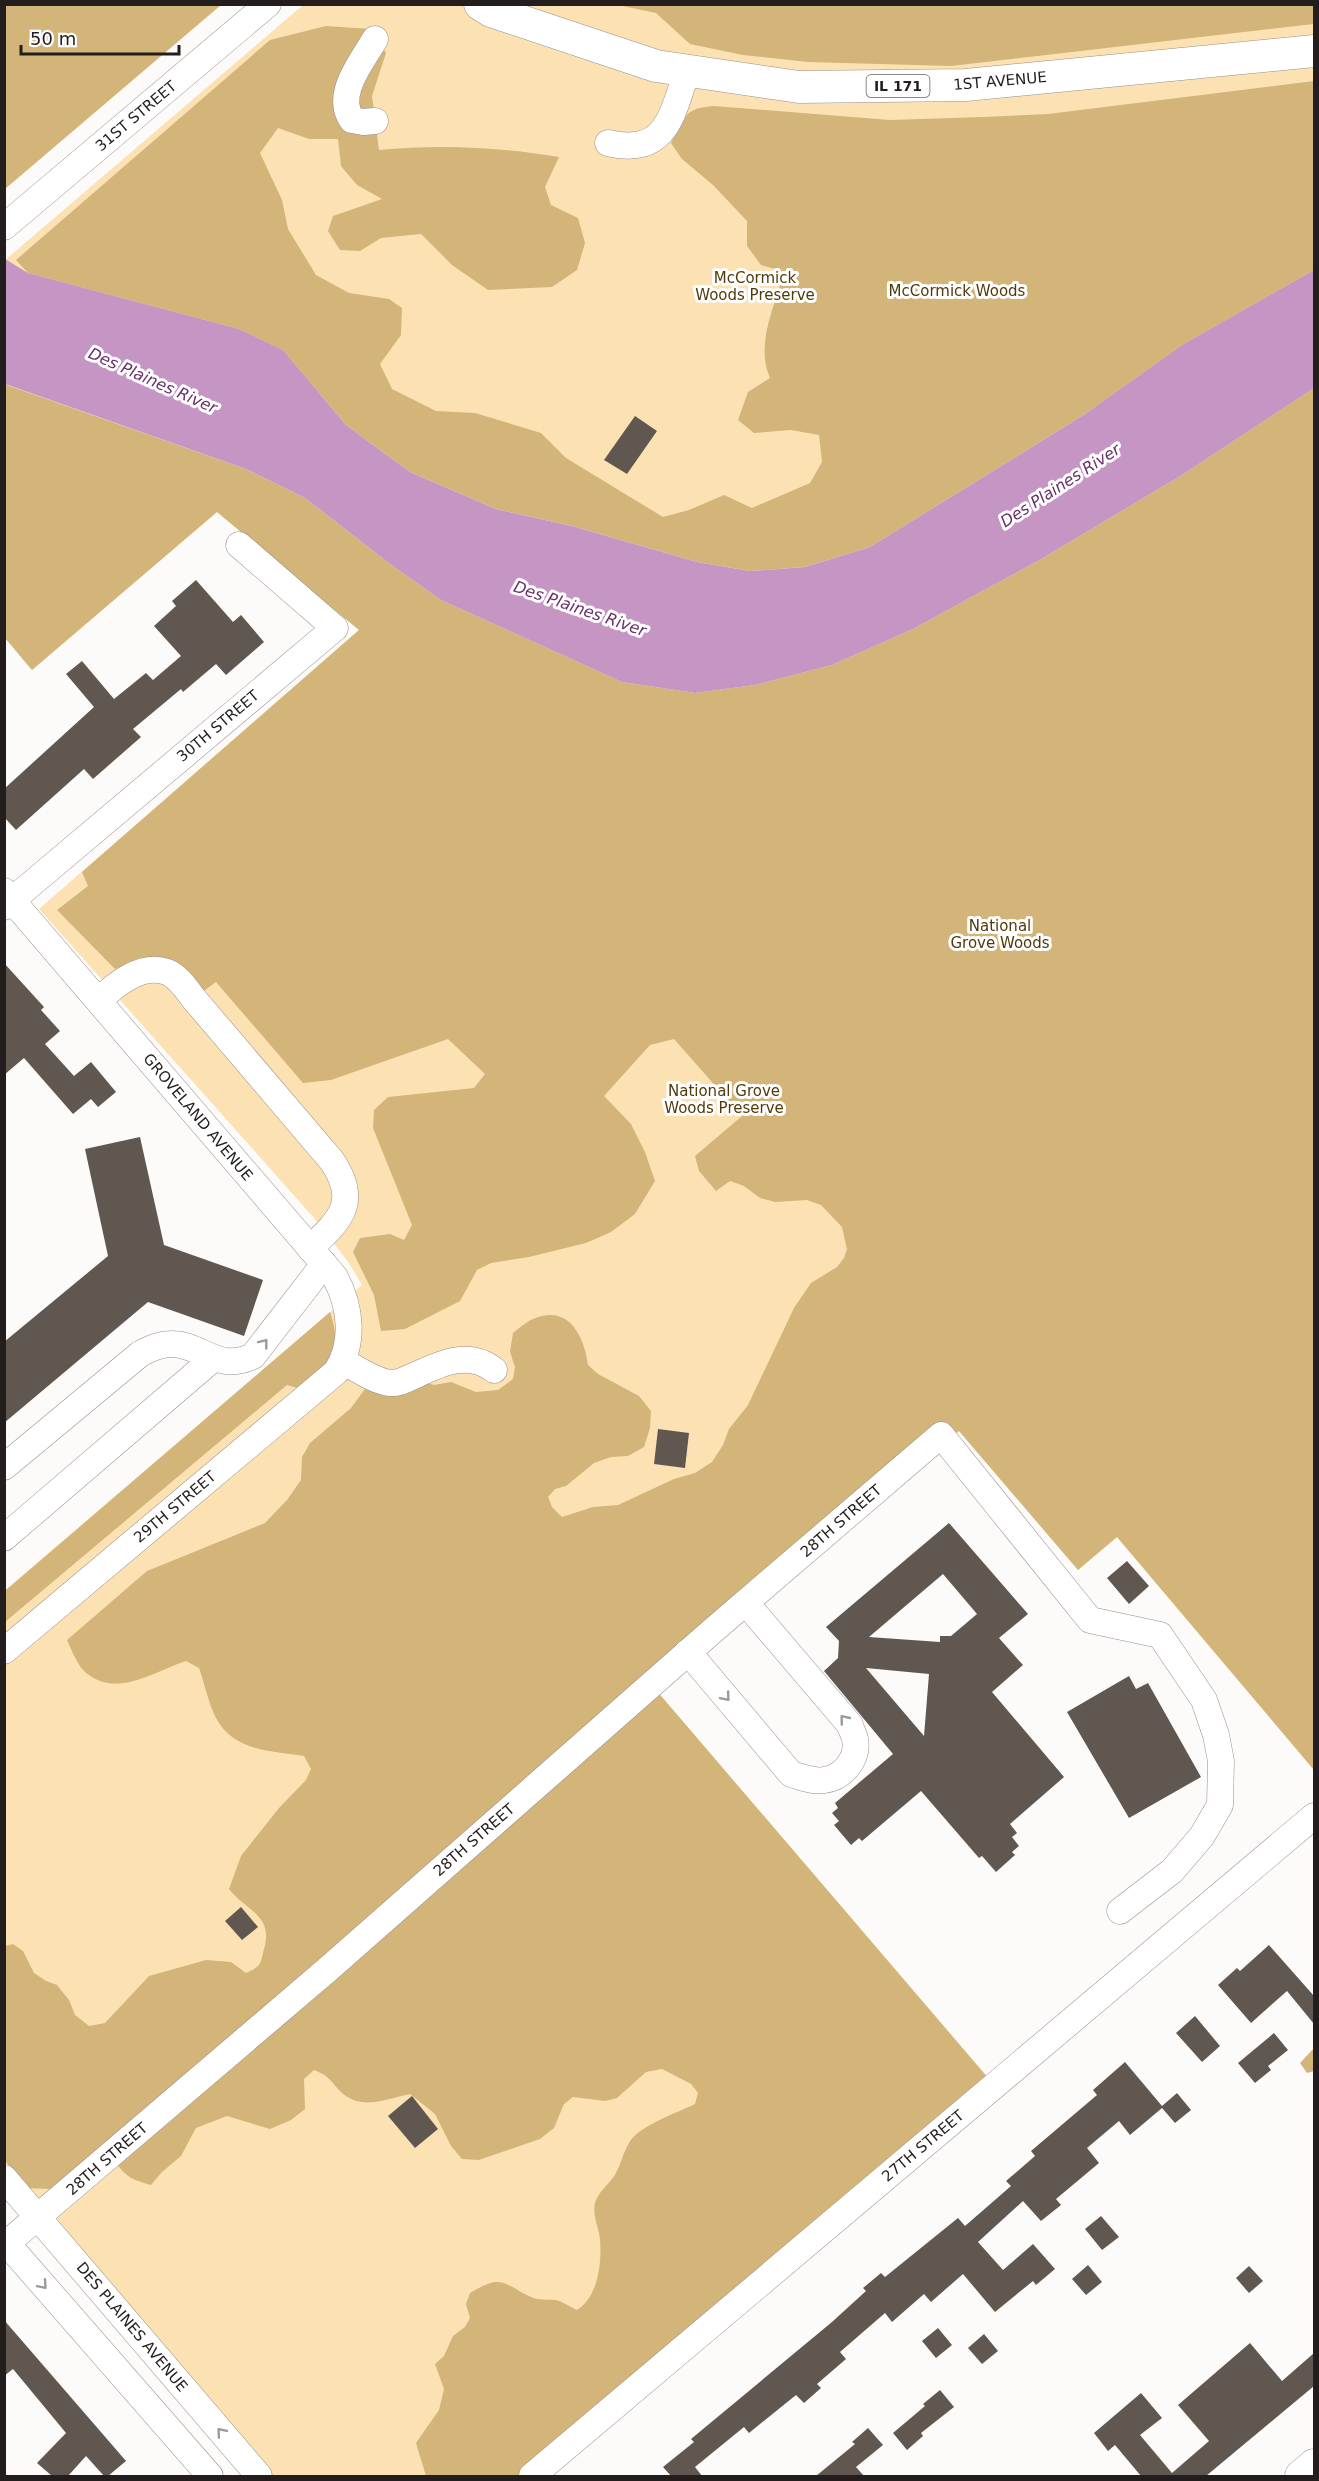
<svg xmlns="http://www.w3.org/2000/svg" width="1319" height="2481" font-family="'DejaVu Sans',sans-serif">
	<rect width="100%" height="100%" fill="#fdfafa"/>
	<!-- green -->
	<g fill="#fce2b3">
		<polygon points="303,5 1314,5 1314,270 870,547 750,571 28,273 4,261"/>
		<polygon points="5,384 390,564 441,600 622,682 695,693 755,685 832,665 913,629 1043,558 1182,475 1314,388 1314,1770 1117,1537 1078,1570 959,1431 656,1690 989,2079 520,2476 274,2476 5,2161 4,1591 362,1285 349,1263 314,1218 39,909 359,630 217,512 32,670 5,638"/>
	</g>
	<!-- forest -->
	<g fill="#d3b479">
		<polygon points="5,4 221,4 221,5 5,189"/>
		<polygon points="1314,4 1314,24 951,66 808,62 743,55 690,44 656,13 618,5"/>
		<path d="M326 26 370 29 386 53 372 96 379 150C440 144 498 147 559 157L545 187 551 205 578 218 585 243 577 270 552 287 488 290 452 265 421 234 381 238 360 251 340 250 328 231 333 216 382 199 357 185 341 166 338 139H309L278 128 260 153 282 200 288 229 316 275 349 293 389 299 402 308 401 335 380 364 392 389 436 411 475 413 541 433 566 458 663 517 689 510 724 495 752 508 810 483 822 462 819 435 791 430 754 433 738 420 748 392 770 378C755 344 775 306 784 272L761 265 747 246V221L713 185 682 159 671 143C683 118 684 108 714 106L890 120 983 117 1048 114 1314 81V270L1182 345 1085 414 870 547 805 567 750 571 697 562 572 526 496 509 410 472 346 425 283 350 239 329 28 273 16 260 270 40Z"/>
		<path d="M4 384 246 469 305 498 390 564 441 600 622 682 695 693 755 685 832 665 913 629 1043 558 1182 475 1314 388V1770L1117 1537 1078 1570 959 1431 656 1690 989 2079 520 2476H426L416 2443 439 2410 444 2389 435 2364 444 2356 453 2336 465 2327 470 2318 466 2304 470 2293C503 2273 503 2284 531 2297 539 2301 547 2299 555 2300 562 2301 570 2307 577 2310 598 2297 602 2263 600 2239 599 2228 592 2215 595 2203 599 2190 610 2184 616 2173 621 2164 623 2153 629 2143 638 2126 677 2113 695 2104L698 2093 691 2084 662 2069 646 2072 617 2098 605 2101 573 2097 564 2104 554 2128 540 2139 479 2160 462 2159 451 2146 435 2114 410 2094C385 2099 360 2112 339 2090 329 2079 329 2076 314 2070L304 2079 305 2109 291 2120 270 2129 227 2116 196 2128 181 2156 162 2172 151 2185C136 2181 124 2177 116 2162L49 2189 27 2188 5 2161V1946L13 1944 23 1951 34 1973 46 1981 57 1985 69 2000 75 2015 89 2026 105 2023 149 1976 206 1960 231 1962 246 1973C262 1966 260 1964 264 1949 274 1915 246 1911 229 1889L241 1856 279 1808 306 1780 311 1769 304 1756C271 1751 233 1751 216 1718 208 1703 205 1684 199 1668L186 1661C153 1672 113 1701 82 1669 76 1661 71 1649 67 1640L147 1571 265 1523 287 1500 301 1480 302 1457 310 1443 351 1408 365 1389 380 1393 418 1380 434 1385 451 1382 476 1392 498 1390 513 1379 515 1367 510 1352 513 1333C519 1328 526 1322 533 1319 568 1304 584 1335 588 1365L598 1374 639 1396 651 1411 650 1428 644 1447 628 1456 611 1457 594 1463 566 1486 555 1489 548 1497 552 1507 562 1517 593 1507 618 1505 674 1479 695 1473 712 1462 723 1445 729 1429 748 1405 794 1308 811 1283 837 1267 844 1258 847 1249 842 1227 821 1205 807 1200 775 1202 760 1198 744 1186 730 1181 716 1191 699 1171 695 1156 742 1116 674 1039 650 1045 604 1096 631 1124 645 1152 655 1181 635 1214 611 1232 586 1243 529 1257 491 1263 477 1270 460 1301 405 1329 381 1331 374 1295 353 1252 360 1238 390 1234 404 1240 412 1225 373 1128 374 1110 388 1097 474 1088 485 1074 448 1039 331 1080 303 1083 216 982 201 993 130 963 115 969 57 910 88 886 82 872 359 630 217 512 32 670 5 638Z"/>
		<path d="M330 1312C344 1354 329 1362 301 1389L287 1385 5 1622V1591Z"/>
		<polygon points="1314,2048 1314,2071 1307,2073 1300,2063"/>
	</g>
	<!-- water -->
	<polygon fill="#c596c4" points="5,259 28,273 239,329 283,350 346,425 410,472 496,509 572,526 697,562 750,571 805,567 870,547 1085,414 1182,345 1314,270 1314,388 1182,475 1043,558 913,629 832,665 755,685 695,693 622,682 441,600 390,564 305,498 246,469 5,384"/>
	<!-- building -->
	<g fill="#615751" fill-rule="evenodd">
		<polygon points="635,416 657,431 627,474 604,460"/>
		<polygon points="196,580 233,622 241,615 264,642 226,675 216,664 183,692 181,689 133,729 141,737 93,779 84,769 16,830 4,817 4,789 94,707 66,674 82,661 114,699 146,673 153,680 181,656 154,626 176,606 172,601"/>
		<polygon points="4,963 44,1007 41,1010 60,1031 45,1044 74,1076 91,1062 116,1092 98,1107 91,1099 73,1114 24,1058 4,1075"/>
		<polygon points="140,1137 164,1245 263,1280 244,1336 148,1302 4,1423 4,1342 108,1256 85,1149"/>
		<polygon points="658,1429 689,1433 685,1468 654,1464"/>
		<path d="M949 1523 1028 1614 999 1638 1023 1665 992 1692 1064 1777 1010 1824 1017 1833 1012 1837 1019 1846 1012 1852 1015 1855 996 1872 982 1856 979 1858 921 1791 862 1841 859 1838 851 1845 834 1825 839 1821 832 1813 838 1808 835 1803 893 1754 824 1671 838 1658 839 1641 826 1627ZM943 1574 977 1614 951 1636H940V1642L869 1637ZM866 1668 929 1674 924 1736Z"/>
		<polygon points="1127,1561 1149,1586 1129,1604 1107,1578"/>
		<polygon points="1129,1676 1136,1689 1148,1683 1201,1777 1129,1818 1067,1712"/>
		<polygon points="241,1907 258,1927 242,1940 225,1921"/>
		<polygon points="1269,1945 1314,1996 1314,2024 1287,1991 1251,2023 1218,1985 1237,1968 1240,1971"/>
		<polygon points="1195,2016 1220,2046 1202,2062 1176,2033"/>
		<polygon points="1274,2033 1288,2050 1268,2066 1271,2070 1255,2083 1238,2063"/>
		<polygon points="1125,2062 1162,2106 1177,2093 1191,2110 1175,2123 1162,2108 1130,2135 1119,2121 1087,2148 1099,2163 1056,2199 1061,2205 1041,2221 1023,2201 978,2242 1003,2270 1033,2244 1055,2269 1036,2285 1033,2281 995,2312 963,2274 931,2302 924,2294 892,2322 885,2313 840,2352 846,2359 817,2384 821,2388 804,2403 796,2395 749,2433 744,2427 695,2467 702,2476 671,2476 663,2467 694,2442 691,2439 832,2322 866,2291 863,2288 881,2273 885,2277 958,2218 965,2226 1011,2186 1006,2181 1035,2156 1031,2151 1097,2095 1093,2090"/>
		<polygon points="412,2096 438,2129 415,2148 388,2116"/>
		<polygon points="1101,2216 1119,2237 1102,2250 1085,2229"/>
		<polygon points="1088,2265 1102,2282 1086,2295 1072,2279"/>
		<polygon points="1249,2266 1263,2281 1249,2293 1236,2278"/>
		<polygon points="4,2320 126,2461 108,2476 104,2476 86,2456 68,2476 52,2476 37,2463 66,2433 13,2369 4,2376"/>
		<polygon points="938,2328 952,2345 936,2358 922,2341"/>
		<polygon points="984,2334 998,2351 982,2364 968,2348"/>
		<polygon points="1250,2343 1282,2381 1314,2353 1314,2386 1206,2476 1141,2476 1115,2445 1108,2451 1094,2433 1141,2393 1162,2418 1140,2435 1172,2473 1209,2441 1178,2405"/>
		<polygon points="940,2390 954,2407 921,2433 923,2436 907,2450 893,2433 925,2406 923,2404"/>
		<polygon points="868,2428 883,2445 856,2467 864,2476 816,2476 855,2444 852,2442"/>
	</g>
	<g fill="none" stroke-linecap="round" stroke-linejoin="round">
		<!-- minor casing -->
		<g stroke="#9a8d8b" stroke-width="27">
			<g id="minor">
				<path d="M375 39C362 62 334 94 352 120L363 122 375 121"/>
				<path d="M608 143C667 157 672 114 687 71"/>
				<polyline points="4,227 268,4"/>
				<path d="M4 891 335 1277C351 1307 355 1343 336 1372L4 1651"/>
				<polyline points="4,907 335,628 239,545"/>
				<path d="M99 1001C115 984 142 963 167 972 178 976 187 990 194 999L332 1161C359 1201 342 1219 310 1248"/>
				<path d="M343 1361C357 1369 374 1381 390 1383 399 1384 408 1378 416 1375 441 1363 470 1350 494 1370"/>
				<path d="M4 1467 140 1354C151 1348 160 1344 172 1344 202 1344 217 1373 253 1356L324 1264"/>
				<polyline points="4,1538 214,1358"/>
				<path d="M688 1652 791 1774C801 1777 813 1782 824 1780 843 1778 859 1758 855 1739 854 1735 851 1729 850 1725L746 1603"/>
				<polyline points="4,2178 259,2476"/>
				<polyline points="4,2240 210,2476"/>
				<polyline points="7,2243 327,1970 710,1633 941,1435 1090,1620 1160,1635 1204,1700 1216,1735 1221,1761 1220,1805 1202,1836 1172,1871 1120,1911"/>
				<polyline points="532,2476 1314,1816"/>
			</g>
		</g>
		<!-- major casing -->
		<g stroke="#9a8d8b" stroke-width="33">
			<g id="major">
				<polyline points="480,4 491,11 656,66 799,87 966,85 1314,51"/>
				<polyline points="1301,2476 1314,2465"/>
			</g>
		</g>
		<!-- minor -->
		<use href="#minor" stroke="#fff" stroke-width="26"/>
		<!-- major -->
		<use href="#major" stroke="#fff" stroke-width="32"/>
	</g>
	<!-- one-way arrows -->
	<defs><path id="oneway-chevron" d="M-2-3.5L2.5 0L-2 3.5" fill="none" stroke-width="1.6" stroke-linecap="round" stroke-linejoin="round" transform="scale(1.5)"/></defs>
	<g stroke="#9c9a99">
		<use href="#oneway-chevron" transform="translate(264 1343) rotate(-52)"/>
		<use href="#oneway-chevron" transform="translate(726 1697) rotate(50)"/>
		<use href="#oneway-chevron" transform="translate(844 1719) rotate(-129)"/>
		<use href="#oneway-chevron" transform="translate(43 2285) rotate(49)"/>
		<use href="#oneway-chevron" transform="translate(221 2432) rotate(-130)"/>
	</g>
	<g text-anchor="middle" stroke-width="6" stroke-linejoin="round" paint-order="stroke">
		<!-- shield labels -->
		<rect fill="#fff" stroke="#656261" stroke-width="1.5" x="866.5" y="75" width="63" height="22" rx="4.5"/>
		<g font-size="14" font-weight="bold" fill="#231e1d">
			<text x="898" y="91">IL 171</text>
		</g>
		<!-- street labels -->
		<g font-size="15" fill="#231e1d" stroke="#fff">
			<text transform="translate(1000 81) rotate(-5)" y="5">1ST AVENUE</text>
			<text transform="translate(136 116) rotate(-40)" y="5">31ST STREET</text>
			<text transform="translate(218 726) rotate(-40)" y="5">30TH STREET</text>
			<text transform="translate(198 1117) rotate(50)" y="5">GROVELAND AVENUE</text>
			<text transform="translate(175 1507) rotate(-40)" y="5">29TH STREET</text>
			<text transform="translate(841 1521) rotate(-41)" y="5">28TH STREET</text>
			<text transform="translate(474 1840) rotate(-41)" y="5">28TH STREET</text>
			<text transform="translate(923 2146) rotate(-40)" y="5">27TH STREET</text>
			<text transform="translate(107 2159) rotate(-41)" y="5">28TH STREET</text>
			<text transform="translate(132 2327) rotate(50)" y="5">DES PLAINES AVENUE</text>
		</g>
		<!-- park labels -->
		<g font-size="15" fill="#503a0a" stroke="#fff">
			<text x="755" y="283">McCormick<tspan x="755" dy="17">Woods Preserve</tspan></text>
			<text x="957" y="296">McCormick Woods</text>
			<text x="1000" y="931">National<tspan x="1000" dy="17">Grove Woods</tspan></text>
			<text x="724" y="1096">National Grove<tspan x="724" dy="17">Woods Preserve</tspan></text>
		</g>
		<!-- water labels -->
		<g font-size="16" font-style="italic" fill="#69306a" stroke="#fff">
			<text transform="translate(153 380) rotate(24)" y="6">Des Plaines River</text>
			<text transform="translate(1060 485) rotate(-33)" y="6">Des Plaines River</text>
			<text transform="translate(580 608) rotate(19)" y="6">Des Plaines River</text>
		</g>
	</g>
	<!-- border -->
	<rect width="1319" height="2481" fill="none" stroke="#231e1d" stroke-width="12"/>
	<!-- scale -->
	<path d="M21 45v9h158v-9" fill="none" stroke="#231e1d" stroke-width="3"/>
	<text x="30" y="45" font-size="18" fill="#231e1d" stroke="#ffffff" stroke-width="4.5" paint-order="stroke">50 m</text>
</svg>
